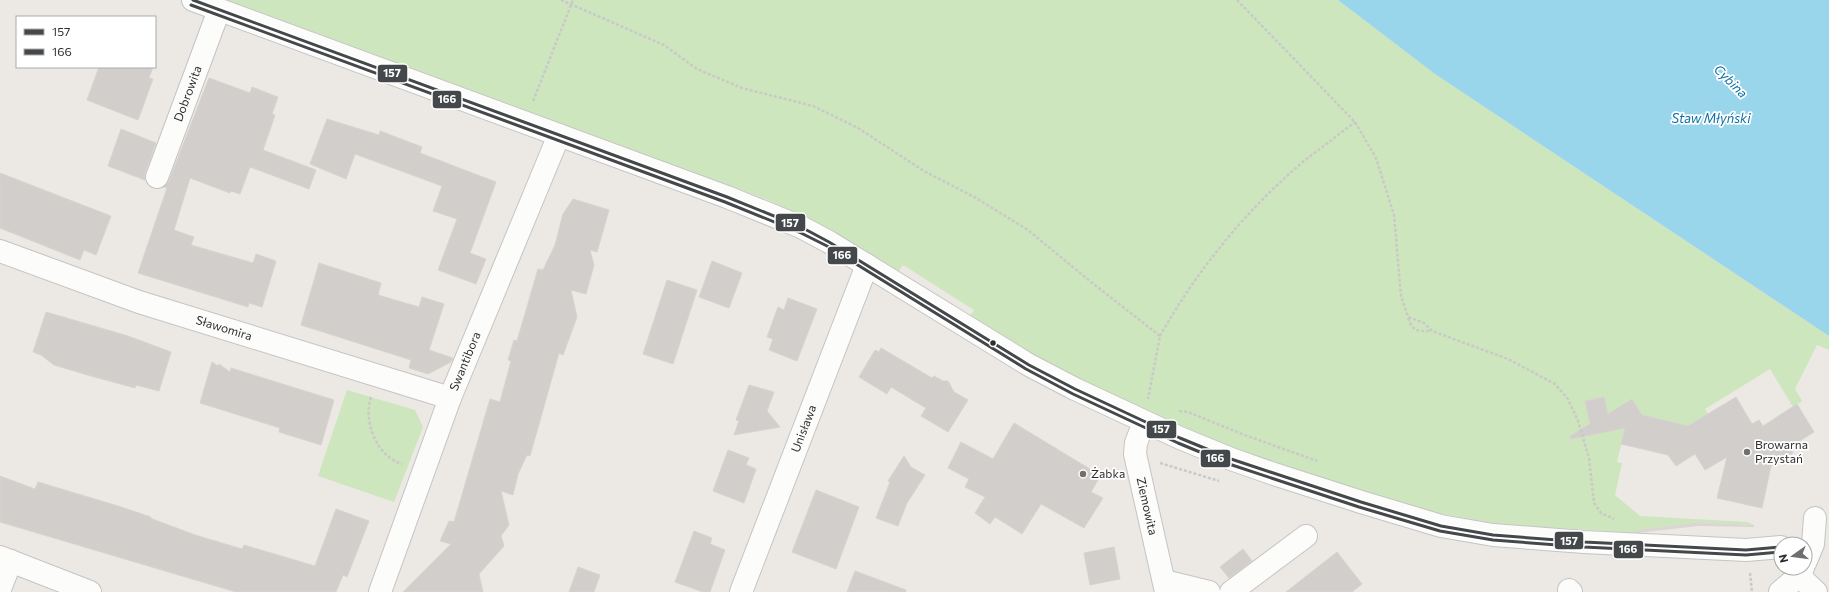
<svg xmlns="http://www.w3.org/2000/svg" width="1829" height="592" font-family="Commissioner,sans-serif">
	<rect width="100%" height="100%" fill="#ece8e4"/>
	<!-- green -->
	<g fill="#cee6be">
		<polygon points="226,0 1338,0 1435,74 1829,336 1829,350 1817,345 1795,389 1802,401 1793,407 1770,369 1705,409 1708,414 1694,427 1642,415 1632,399 1615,410 1626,425 1617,462 1622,463 1615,495 1640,516 1747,522 1754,525 1698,522 1637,530 1637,533 1498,524 1428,511 1288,467 1220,443 1090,384 1032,354 970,316 974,310 903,265 898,272 816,223 766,199"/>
		<polygon points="347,390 415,410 423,427 394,502 318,476"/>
	</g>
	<!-- plaza -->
	<polygon fill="#dad6d2" points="1698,522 1754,525 1754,527 1698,526 1637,533 1637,530"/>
	<!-- water -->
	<polygon fill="#99d6ec" points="1338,0 1829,0 1829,336 1435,74"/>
	<!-- building -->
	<g fill="#d1cecb" stroke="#d7d4d0">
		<polygon points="99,67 153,67 149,78 153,79 138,120 87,100"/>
		<polygon points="209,78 250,93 252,87 278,97 272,114 275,115 263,150 316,170 309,189 250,167 240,194 231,191 230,193 190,178 174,230 194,237 191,245 253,263 256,254 276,261 262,307 249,303 248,307 138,273 167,188 164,187 169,181"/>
		<polygon points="327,119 379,135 380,131 422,147 420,153 496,182 470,253 486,259 476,284 438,270 457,219 433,211 442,186 355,154 346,179 310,164"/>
		<polygon points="121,129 156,143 145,173 145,180 108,166"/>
		<polygon points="0,173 111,216 96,255 84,250 80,260 0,228"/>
		<polygon points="573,199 609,210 597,252 590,250 594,265 586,294 571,290 577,317 563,355 559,353 530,456 527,455 518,474 513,495 501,491 509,525 501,536 504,546 479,574 483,592 403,592 451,544 440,541 449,521 454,522 490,399 500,402 511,361 508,360 514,340 517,341 538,269 543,270 555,245 563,214"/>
		<polygon points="712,261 742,273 729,308 699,297"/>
		<polygon points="319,263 381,283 378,295 419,307 422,297 444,304 429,350 453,358 451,362 428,374 409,368 411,360 301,325"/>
		<polygon points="667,280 697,290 673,364 643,354"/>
		<polygon points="788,298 817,309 797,361 769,350 773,339 767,337 778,307 784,310"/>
		<polygon points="46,312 128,336 171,352 159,391 136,385 135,388 91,376 54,365 41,355 33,352"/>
		<polygon points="881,348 932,378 934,376 943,381 948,381 954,392 968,400 948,432 921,416 926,408 891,387 887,394 859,377 875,350 879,352"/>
		<polygon points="212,362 218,366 219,364 230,372 231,368 334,400 321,445 279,432 280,428 200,403"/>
		<polygon points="749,385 774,392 767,411 780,427 734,435 739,421 736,420"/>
		<polygon points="1604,397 1608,414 1632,399 1642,415 1688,426 1736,397 1752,424 1759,420 1763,426 1797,404 1814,432 1790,447 1793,453 1771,466 1762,508 1717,498 1727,457 1705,470 1695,454 1676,466 1668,455 1621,444 1625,428 1571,439 1570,436 1590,424 1585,401"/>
		<polygon points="1014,423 1095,472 1098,480 1091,492 1103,498 1084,528 1041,504 1022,534 995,517 990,524 975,513 985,497 965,487 969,479 948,468 961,442 993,459"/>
		<polygon points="728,450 749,458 746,465 756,469 744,503 713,491"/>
		<polygon points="904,456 911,467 925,475 907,503 898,526 876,518 890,482 888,481"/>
		<polygon points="0,476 35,489 38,482 118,506 151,517 150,518 195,535 242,549 244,545 315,566 336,509 369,521 347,577 343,575 336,592 236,592 0,522"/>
		<polygon points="816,490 859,507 836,569 792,552"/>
		<polygon points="694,531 712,538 710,544 725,550 710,592 703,592 675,582"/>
		<polygon points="1114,547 1120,579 1090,585 1084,553"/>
		<polygon points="1243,549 1252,561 1229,578 1220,567"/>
		<polygon points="1337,552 1362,584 1352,592 1286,592"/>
		<polygon points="578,567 600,575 594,592 569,592"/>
		<polygon points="855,571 906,590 906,592 847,592"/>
	</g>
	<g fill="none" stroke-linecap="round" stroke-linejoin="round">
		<!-- minor casing -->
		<g stroke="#c5c4c5" stroke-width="24">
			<g id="minor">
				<polyline points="193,0 727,197 801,227 829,242 1029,365 1075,389 1180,438 1231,459 1274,474 1361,502 1441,526 1493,535 1584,542 1746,550 1781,547"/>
				<path id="s1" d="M157 177 219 10"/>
				<path id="s2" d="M0 251 139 302 450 398"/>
				<path id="s3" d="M1144 422 1136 443 1135 454 1166 592"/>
				<polyline points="0,557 90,592"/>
				<polyline points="1805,563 1813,544 1815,518"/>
				<polyline points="1799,576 1816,592"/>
				<polyline points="1164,581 1209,592"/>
				<polyline points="0,589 11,561"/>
				<polyline points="1569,590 1571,592"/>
				<path id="s4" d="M380 592 450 398 559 135"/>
				<path id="s5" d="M741 592 867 265"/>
				<polyline points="1231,592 1306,536"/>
				<polyline points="1780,592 1799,576 1803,568"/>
			</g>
		</g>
		<!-- path -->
		<g stroke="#c9c9c8" stroke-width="2.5" stroke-dasharray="3 2" stroke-linecap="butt">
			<polyline points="561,0 664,45 697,69 742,88 813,106 858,128 924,171 976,198 1028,230 1091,282 1160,336 1148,399"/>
			<polyline points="1237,0 1355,122 1376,158 1394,215 1401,296 1408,317 1424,323 1432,331 1508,359 1555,384 1568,399 1578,421 1589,458 1594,503 1601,513 1614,519"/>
			<polyline points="533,101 573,0"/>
			<path d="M1408 318C1413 332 1417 331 1431 331"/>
			<path d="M1160 336C1197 270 1247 209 1304 161 1321 148 1338 135 1355 122"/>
			<path d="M371 397C363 421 376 456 402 464"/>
			<polyline points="1179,411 1188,412 1242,434 1317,461"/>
			<polyline points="1160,463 1219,481"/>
			<polyline points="1750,573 1752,592"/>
		</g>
		<!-- minor -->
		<use href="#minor" stroke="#fcfcfb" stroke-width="22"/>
		<!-- bus-1 casing -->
		<g stroke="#fff" stroke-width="6">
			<polyline id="bus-1" points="193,0 727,197 801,227 829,242 1029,365 1075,389 1180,438 1231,459 1361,502 1441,526 1493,535 1584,542 1746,550 1781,547"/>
		</g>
		<!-- bus-2 casing -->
		<g stroke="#fff" stroke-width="6">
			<polyline id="bus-2" points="191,5 725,202 799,232 827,246 1026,369 1073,394 1178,443 1229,464 1359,507 1440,531 1493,540 1584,547 1746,555 1781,552"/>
		</g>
		<!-- bus-1 -->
		<use href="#bus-1" stroke="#45484a" stroke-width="3"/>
		<!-- bus-2 -->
		<use href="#bus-2" stroke="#45484a" stroke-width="3"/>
	</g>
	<!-- markers -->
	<circle fill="#2e2e2e" stroke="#fff" stroke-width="1.5" cx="993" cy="343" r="3.5"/>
	<g fill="#706f6e" stroke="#fff" stroke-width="1.5">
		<circle cx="1747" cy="452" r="4"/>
		<circle cx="1083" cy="474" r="4"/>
	</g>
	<g text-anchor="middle" stroke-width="3.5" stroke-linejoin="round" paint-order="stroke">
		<!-- street labels -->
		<g font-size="12" fill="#2e2e2e" stroke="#fff">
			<text dy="4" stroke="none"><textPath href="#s1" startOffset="89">Dobrowita</textPath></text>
			<text dy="4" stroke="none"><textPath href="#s2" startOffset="237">Sławomira</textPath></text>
			<text dy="4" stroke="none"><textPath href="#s4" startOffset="246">Swantibora</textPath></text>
			<text dy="4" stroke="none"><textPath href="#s5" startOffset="175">Unisława</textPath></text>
			<text dy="4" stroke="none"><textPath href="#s3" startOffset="87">Ziemowita</textPath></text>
		</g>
		<!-- poi labels -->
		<g font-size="12" fill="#2e2e2e" stroke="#fff" text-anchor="start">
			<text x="1755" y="449">Browarna<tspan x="1755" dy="14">Przystań</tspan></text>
			<text x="1091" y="478">Żabka</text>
		</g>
		<!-- water labels -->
		<g font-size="13" font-style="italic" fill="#0d6fa3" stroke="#fff">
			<text transform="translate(1731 81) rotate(45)" y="5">Cybina</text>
			<text x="1711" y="123">Staw Młyński</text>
		</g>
	</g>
	<g stroke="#fff" stroke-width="1.5">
		<rect x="377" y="64" width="31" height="19" rx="4" fill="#45484a"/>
		<rect x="432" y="90" width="30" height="19" rx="4" fill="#45484a"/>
		<rect x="775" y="213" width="31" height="19" rx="4" fill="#45484a"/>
		<rect x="827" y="246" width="31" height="19" rx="4" fill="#45484a"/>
		<rect x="1146" y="420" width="31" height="19" rx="4" fill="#45484a"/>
		<rect x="1200" y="449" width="31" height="19" rx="4" fill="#45484a"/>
		<rect x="1554" y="531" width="30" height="19" rx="4" fill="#45484a"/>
		<rect x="1613" y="540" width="31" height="19" rx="4" fill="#45484a"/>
	</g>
	<g font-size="11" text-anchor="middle" font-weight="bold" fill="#fff">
		<text x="392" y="77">157</text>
		<text x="447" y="103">166</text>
		<text x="790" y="227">157</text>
		<text x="842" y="259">166</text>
		<text x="1161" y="433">157</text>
		<text x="1215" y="462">166</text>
		<text x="1569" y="545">157</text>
		<text x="1628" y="553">166</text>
	</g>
	<!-- legend -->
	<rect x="16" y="16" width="140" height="52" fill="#ffffff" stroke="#ababab"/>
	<rect x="24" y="29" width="20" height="6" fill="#45484a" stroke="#ababab"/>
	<text x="52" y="36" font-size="12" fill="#2e2e2e">157</text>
	<rect x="24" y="49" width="20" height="6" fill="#45484a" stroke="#ababab"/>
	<text x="52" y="56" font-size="12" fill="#2e2e2e">166</text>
	<!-- north arrow -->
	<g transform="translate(1793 556) rotate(256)"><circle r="19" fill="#ffffff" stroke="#ababab"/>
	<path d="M0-3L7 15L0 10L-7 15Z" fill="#706f6e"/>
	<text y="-6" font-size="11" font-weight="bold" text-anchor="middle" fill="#2e2e2e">N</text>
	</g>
</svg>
